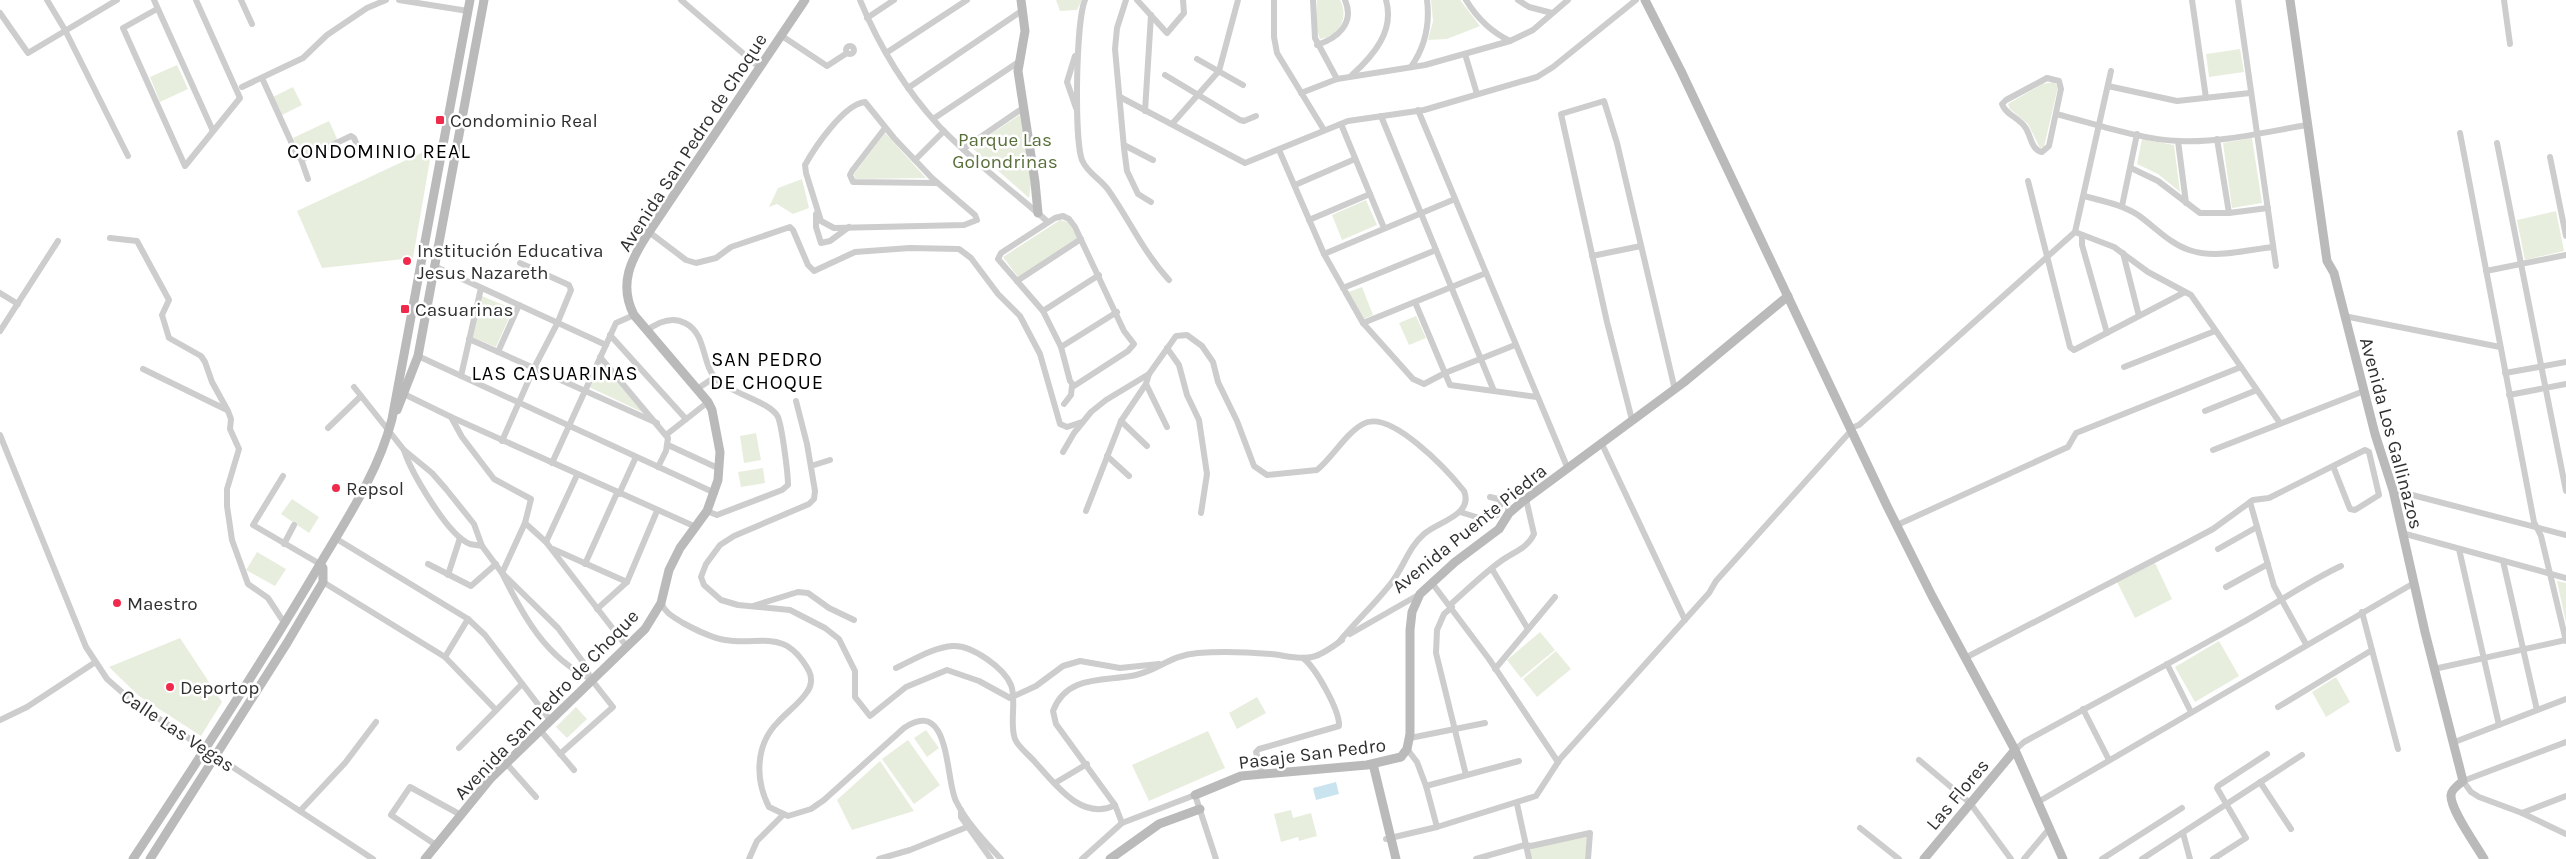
<svg xmlns="http://www.w3.org/2000/svg" width="2566" height="859" font-family="Karla,sans-serif">
	<rect width="100%" height="100%" fill="#fff"/>
	<!-- green -->
	<g fill="#e8eede">
		<polygon points="1056,0 1082,0 1077,10 1060,11"/>
		<path d="M1317 0H1340C1349 17 1340 36 1320 39L1316 28Z"/>
		<polygon points="1431,0 1460,0 1480,26 1447,39 1428,40 1433,21"/>
		<polygon points="2240,49 2244,72 2209,77 2206,54"/>
		<polygon points="177,65 188,89 160,102 150,77"/>
		<polygon points="2054,82 2058,87 2044,147 2040,148 2028,124 2010,109 2008,104 2042,84"/>
		<polygon points="293,87 302,105 282,115 273,97"/>
		<polygon points="1021,114 1031,183 1029,198 971,147"/>
		<polygon points="329,121 338,141 302,157 293,138"/>
		<polygon points="885,133 926,178 855,179 854,174"/>
		<polygon points="2252,138 2262,203 2232,208 2223,143"/>
		<polygon points="2142,139 2174,145 2180,192 2158,174 2137,164"/>
		<polygon points="432,148 413,258 322,268 297,211"/>
		<polygon points="802,179 809,208 793,214 777,204 769,207 778,188"/>
		<polygon points="1366,200 1377,225 1342,240 1332,215"/>
		<polygon points="2556,211 2564,251 2525,260 2517,220"/>
		<polygon points="1060,220 1068,222 1078,238 1018,277 1003,257"/>
		<polygon points="1362,287 1373,315 1359,321 1343,294"/>
		<polygon points="482,296 513,309 496,347 472,337"/>
		<polygon points="1416,316 1426,338 1409,345 1399,323"/>
		<polygon points="600,363 644,413 589,387"/>
		<polygon points="756,433 761,460 744,463 740,436"/>
		<polygon points="763,468 765,483 741,487 738,472"/>
		<polygon points="292,499 319,517 309,533 281,514"/>
		<polygon points="257,552 286,569 275,586 246,570"/>
		<polygon points="2155,563 2172,599 2135,618 2117,582"/>
		<polygon points="2557,581 2566,583 2566,623"/>
		<polygon points="1540,632 1555,650 1521,678 1507,660"/>
		<polygon points="180,638 222,702 201,736 139,696 109,667"/>
		<polygon points="2219,641 2239,676 2195,702 2175,667"/>
		<polygon points="1556,651 1571,669 1537,697 1523,679"/>
		<polygon points="2336,677 2350,702 2326,717 2312,692"/>
		<polygon points="1257,697 1266,713 1237,729 1229,713"/>
		<polygon points="576,707 587,719 567,738 556,727"/>
		<polygon points="926,730 939,748 927,757 914,738"/>
		<polygon points="1208,731 1225,768 1149,801 1132,765"/>
		<polygon points="908,740 940,785 914,804 882,759"/>
		<polygon points="880,761 914,811 852,830 837,800"/>
		<polygon points="1291,810 1293,818 1311,813 1317,836 1299,841 1298,837 1281,842 1274,814"/>
		<polygon points="1587,836 1585,859 1531,859 1528,849"/>
	</g>
	<!-- water -->
	<polygon fill="#c9e4ee" points="1336,782 1339,794 1316,800 1313,788"/>
	<g fill="none" stroke-linecap="round" stroke-linejoin="round">
		<!-- street -->
		<g stroke="#cdcdcd" stroke-width="6">
			<polyline points="47,0 65,30 128,156"/>
			<polyline points="154,0 213,131"/>
			<polyline points="241,0 252,24"/>
			<polyline points="399,0 468,11"/>
			<polyline points="681,0 760,68"/>
			<path d="M860 0C879 46 905 89 939 126 972 161 1012 190 1048 222"/>
			<path d="M1085 0C1076 21 1074 138 1082 160 1087 173 1102 180 1109 191 1130 221 1144 253 1169 280"/>
			<polyline points="1126,0 1117,28 1115,49 1124,148 1127,171 1138,194 1151,202"/>
			<polyline points="1137,0 1167,33 1184,13 1183,0"/>
			<polyline points="1274,0 1274,37 1277,53 1324,130"/>
			<polyline points="1313,0 1315,38 1337,79"/>
			<path d="M1466 0C1477 18 1491 32 1510 41"/>
			<polyline points="1518,0 1529,7 1552,13"/>
			<polyline points="2192,0 2206,98"/>
			<polyline points="2238,0 2276,266"/>
			<polyline points="2504,0 2510,44"/>
			<polyline points="157,9 123,28 185,166 240,98 196,0"/>
			<polyline points="0,13 28,53 117,0"/>
			<polyline points="867,18 894,0"/>
			<polyline points="782,36 827,66 847,53"/>
			<path d="M1317 45C1338 38 1355 23 1345 0"/>
			<circle cx="850" cy="50" r="4"/>
			<polyline points="886,53 967,0"/>
			<polyline points="1465,54 1477,94"/>
			<polyline points="1075,56 1067,82 1076,108"/>
			<polyline points="1197,59 1243,85"/>
			<path d="M1411 67C1425 47 1430 24 1427 0"/>
			<polyline points="1165,75 1240,120 1244,121 1256,116"/>
			<path d="M1352 75C1373 56 1395 31 1386 0"/>
			<polyline points="262,78 298,157 303,159 351,136 354,138 360,151"/>
			<path d="M2047 78 2059 81 2061 89 2049 146 2042 152C2031 150 2031 135 2025 127 2019 118 2005 114 2002 104L2006 100Z"/>
			<polyline points="2108,86 2177,101 2250,93"/>
			<polyline points="242,87 303,58 327,35 367,8 386,0"/>
			<polyline points="908,88 1023,10"/>
			<polyline points="1301,93 1337,79 1425,65 1510,41 1533,30 1568,0"/>
			<polyline points="1120,97 1245,163 1348,121 1424,110 1537,77 1553,67 1636,0"/>
			<path d="M865 102 894 138 932 178 975 215 977 220 964 225 834 228 821 221 806 173 805 165C815 147 844 104 865 102Z"/>
			<polyline points="1418,110 1568,469"/>
			<polyline points="1145,111 1151,15"/>
			<path d="M2056 114C2092 123 2141 140 2179 141 2221 143 2265 132 2307 125"/>
			<polyline points="1381,116 1494,391"/>
			<polyline points="933,119 1020,61"/>
			<polyline points="1172,124 1219,71 1238,0"/>
			<polyline points="1341,124 1384,228"/>
			<polyline points="885,128 852,171 850,175 853,182 937,183"/>
			<polyline points="2460,133 2534,522 2541,536 2566,641"/>
			<polyline points="2217,139 2229,213"/>
			<polyline points="2178,141 2186,203"/>
			<polyline points="2497,143 2566,491"/>
			<polyline points="1124,145 1153,160"/>
			<polyline points="963,149 1023,108"/>
			<polyline points="1279,150 1324,254 1363,323 1413,379 1424,384 1445,373 1515,345"/>
			<polyline points="2550,157 2566,236"/>
			<polyline points="301,159 308,179"/>
			<polyline points="915,160 944,131"/>
			<polyline points="2131,168 2158,181 2200,213 2229,213 2268,208"/>
			<polyline points="2028,181 2070,347 2074,350 2185,292"/>
			<polyline points="1295,185 1355,159"/>
			<path d="M2084 196C2102 201 2121 204 2138 215 2155 227 2169 243 2189 250 2215 259 2246 250 2273 247"/>
			<polyline points="2122,206 2137,134"/>
			<polyline points="816,214 816,227 821,243 830,241 849,227"/>
			<polygon points="1063,216 1069,219 1075,227 1124,331 1134,344 1128,351 1074,386 1070,381 1061,347 1043,311 998,259 1001,253 1055,218"/>
			<polyline points="1309,220 1370,194"/>
			<polyline points="649,232 686,260 696,263 716,258 731,247 790,227 793,230 808,265 814,271 855,252 910,248 959,249 971,258 998,294 1020,316 1040,354 1060,424 1067,427 1082,422"/>
			<polyline points="2075,232 2114,247 2148,272 2191,295 2280,423"/>
			<polyline points="2082,235 2082,245 2107,333"/>
			<polyline points="110,238 137,241 169,300 162,315 169,338 201,356 205,362 212,382 228,411 231,419 230,429 239,449 227,489 227,506 232,540 248,584 268,598 285,624"/>
			<polyline points="2123,253 2139,316"/>
			<polyline points="1324,254 1455,199"/>
			<polyline points="1592,256 1641,246"/>
			<polyline points="434,266 606,345"/>
			<polyline points="2486,271 2566,255"/>
			<polyline points="1017,281 1081,239"/>
			<polyline points="1343,288 1436,250"/>
			<polyline points="0,293 18,304"/>
			<polyline points="1415,302 1450,385 1537,397"/>
			<polyline points="1043,311 1099,275"/>
			<polyline points="2344,316 2500,347"/>
			<polyline points="1363,323 1486,273"/>
			<polyline points="0,331 58,241"/>
			<path d="M646 331C658 322 672 316 685 323 707 334 701 363 716 379 730 393 771 402 778 417 782 427 788 473 788 485L782 490 717 515 707 511"/>
			<polyline points="610,335 686,419"/>
			<polyline points="469,339 657,423"/>
			<polyline points="1061,347 1117,312"/>
			<polyline points="1167,348 1179,365 1187,395 1199,420 1207,474 1201,513"/>
			<polyline points="498,352 519,305"/>
			<polyline points="418,356 715,493"/>
			<polyline points="600,357 668,438 666,451 658,467"/>
			<polyline points="2124,367 2215,331"/>
			<polyline points="143,369 227,410"/>
			<polyline points="2505,373 2566,362"/>
			<polyline points="461,376 481,288"/>
			<polyline points="1146,384 1167,427"/>
			<polyline points="354,387 404,450 432,473 446,489 474,524 482,546 502,573 558,628 583,662 591,679 613,707 560,754"/>
			<polyline points="697,389 715,377"/>
			<polyline points="404,394 451,417 696,527"/>
			<polyline points="2509,395 2566,384"/>
			<polyline points="796,401 807,444 815,491 814,499 809,504 734,536 720,545 706,564 701,577 704,585 721,600 738,605 790,610 825,628 839,639 855,671 855,697 870,716 906,687 947,670 979,681 1010,698 1036,686 1063,666 1080,661 1120,668 1159,664"/>
			<polyline points="1064,404 1071,395 1072,386"/>
			<polyline points="2205,411 2257,390"/>
			<path d="M451 417 462 437 494 479 531 499 525 523 502 573C523 616 546 658 591 679"/>
			<polyline points="1632,420 1607,322 1561,114 1604,101 1617,143 1675,390"/>
			<polyline points="1121,421 1147,446"/>
			<polyline points="328,428 361,396"/>
			<polyline points="0,435 86,647 107,679 132,701 373,859"/>
			<polyline points="666,435 708,402"/>
			<polyline points="502,441 534,368 557,324 571,290 569,285 520,263"/>
			<polyline points="1601,442 1685,620"/>
			<polyline points="668,445 720,469"/>
			<path d="M404 450C411 472 448 536 470 544 474 545 478 545 482 546"/>
			<polyline points="2213,450 2364,391"/>
			<path d="M1063 452 1074 433 1091 412 1106 400 1149 374 1176 336 1187 335 1202 346 1213 362 1218 382 1237 421 1254 466 1267 475 1317 470C1333 457 1345 434 1363 424 1390 408 1448 471 1464 491 1474 515 1437 522 1424 534 1409 547 1404 566 1392 582 1376 603 1356 621 1339 642"/>
			<polyline points="1107,456 1129,476"/>
			<polyline points="552,463 616,323 634,315"/>
			<polyline points="811,466 830,460"/>
			<polyline points="283,476 253,525 320,564"/>
			<polyline points="2393,490 2566,535"/>
			<polyline points="619,494 636,457"/>
			<polyline points="1490,497 1502,500"/>
			<polyline points="2250,502 2274,586 2306,644"/>
			<polyline points="1086,511 1121,421 1146,384 1149,374"/>
			<polyline points="1460,512 1486,520 1497,515 1502,500 1507,503 1509,513"/>
			<polyline points="525,523 546,542 627,647"/>
			<polyline points="1897,525 2068,447 2076,433 2241,367"/>
			<polyline points="2402,533 2566,578"/>
			<polyline points="335,538 468,619 485,635 550,720"/>
			<polyline points="546,542 577,475"/>
			<polyline points="284,544 294,525"/>
			<polyline points="553,549 627,582"/>
			<polyline points="2218,549 2257,527"/>
			<polyline points="2459,549 2499,725"/>
			<polyline points="2503,561 2537,710"/>
			<polyline points="428,564 471,586 496,564"/>
			<polyline points="585,564 617,493"/>
			<polyline points="1492,569 1528,629"/>
			<polyline points="448,575 460,538"/>
			<polyline points="323,582 445,657 496,710"/>
			<polyline points="1432,583 1489,659 1558,762"/>
			<polyline points="2226,587 2268,564"/>
			<path d="M661 603C666 614 674 617 683 623 696 630 711 638 725 640 761 646 785 627 809 671 812 677 812 686 807 692 800 703 787 712 778 722 755 745 755 780 769 807L788 816 811 809 824 800 904 728C951 696 945 779 956 801 966 822 986 843 1001 859"/>
			<path d="M1450 605C1467 590 1483 574 1501 561 1513 552 1527 549 1534 534L1526 499"/>
			<polyline points="753,606 798,592 808,593 829,608 854,620"/>
			<polyline points="1452,607 1444,614 1437,630 1436,653 1466,775"/>
			<polyline points="597,609 627,582 657,511"/>
			<polyline points="2362,612 2398,749"/>
			<polyline points="1350,634 1420,594"/>
			<polyline points="445,657 468,619"/>
			<polyline points="1965,658 2183,545 2213,529 2253,500 2269,498 2365,450 2369,452 2379,495 2355,510 2350,509 2333,466"/>
			<polyline points="2167,664 2191,712"/>
			<path d="M896 668C913 660 934 647 953 646 972 645 1004 668 1011 685 1017 701 1009 723 1015 739 1018 747 1029 755 1035 762 1055 784 1082 822 1115 805"/>
			<polyline points="1495,669 1555,597"/>
			<polyline points="2434,669 2566,640"/>
			<polyline points="2278,707 2372,650"/>
			<polyline points="2083,709 2109,760"/>
			<polyline points="0,720 27,707 94,663"/>
			<polyline points="540,730 574,770"/>
			<polyline points="1410,738 1485,723"/>
			<polyline points="2566,742 2463,781 2471,792 2479,797 2522,813 2566,834"/>
			<polyline points="2452,743 2566,699"/>
			<polyline points="459,748 522,684"/>
			<polyline points="1407,749 1417,762 1426,786 1437,827"/>
			<path d="M2015 750 2024 742C2095 703 2167 665 2238 625 2273 606 2305 583 2341 566"/>
			<polyline points="1919,760 1970,803 2011,859"/>
			<polyline points="506,763 536,797"/>
			<path d="M1262 774 1256 752 1259 749 1339 726C1340 711 1316 668 1303 658"/>
			<polyline points="2260,782 2291,829"/>
			<polyline points="1055,783 1087,764"/>
			<polyline points="1426,786 1519,761"/>
			<polyline points="2038,802 2414,583"/>
			<polyline points="1517,804 1529,859"/>
			<polyline points="961,810 961,817 991,859"/>
			<polyline points="300,811 345,763 376,722"/>
			<polyline points="2522,813 2566,796"/>
			<path d="M1122 823 1115 805 1056 724 1053 711C1066 676 1101 681 1131 676 1157 672 1169 655 1198 653 1221 651 1247 652 1271 654 1283 655 1299 660 1312 657 1322 655 1334 646 1342 640"/>
			<polyline points="1860,828 1899,859"/>
			<polyline points="2183,833 2190,859"/>
			<polyline points="1386,839 1437,827 1536,796 1560,759 1709,593 1716,581 1849,433 1851,428 1859,425 2075,232 2111,71"/>
			<polyline points="436,845 391,815 410,787 461,815"/>
			<polyline points="749,859 757,841 783,815"/>
			<polyline points="879,859 910,850 967,827"/>
			<polyline points="1082,859 1122,823 1195,795 1216,859"/>
			<polyline points="1476,859 1525,845 1531,846 1590,833 1588,859"/>
			<polyline points="2024,859 2049,829"/>
			<polyline points="2102,859 2182,808"/>
			<polyline points="2142,859 2302,755"/>
			<polyline points="2213,859 2246,838 2217,788 2218,786 2267,754"/>
		</g>
		<!-- secondary -->
		<g stroke="#bababa" stroke-width="9">
			<polyline points="1021,0 1025,31 1018,71 1035,182 1038,213"/>
			<polyline points="1645,0 1681,71 1887,506 1932,596 2015,750 2063,859"/>
			<path d="M2290 0 2327 261 2334 273 2375 434 2393 490 2425 632 2463 781C2459 784 2451 790 2451 795 2450 810 2477 846 2484 859"/>
			<polyline points="397,410 418,356 484,0"/>
			<polyline points="1373,764 1396,859"/>
			<polyline points="1195,795 1241,776 1367,765 1401,757 1407,749 1410,734 1410,630 1412,612 1420,594 1455,562 1499,529 1509,513 1522,502 1683,383 1788,296"/>
			<path d="M133 859C196 764 258 669 316 571 344 523 378 474 392 419L470 0"/>
			<polyline points="150,859 287,643 323,582 323,568 320,564"/>
			<path d="M425 859 491 778 645 629 661 603 669 570 680 548 707 511 718 480 720 452 712 410 708 402 634 315C618 284 631 259 649 232L805 0"/>
			<polyline points="1110,859 1159,824 1200,809"/>
			<polyline points="1924,859 2015,750"/>
		</g>
	</g>
	<!-- markers -->
	<g fill="#f02a4d" stroke="#fff" stroke-width="2">
		<rect x="435" y="115" width="10" height="10" rx="2.5"/>
		<circle cx="407" cy="261" r="5"/>
		<rect x="400" y="304" width="10" height="10" rx="2.5"/>
		<circle cx="336" cy="488" r="5"/>
		<circle cx="117" cy="603" r="5"/>
		<circle cx="170" cy="687" r="5"/>
	</g>
	<g text-anchor="middle" stroke-width="5" stroke-linejoin="round" paint-order="stroke">
		<!-- poi labels -->
		<g font-size="19" fill="#303030" stroke="#fff" text-anchor="start">
			<text x="450" y="127">Condominio Real</text>
			<text x="417" y="257">Institución Educativa<tspan x="417" dy="22">Jesus Nazareth</tspan></text>
			<text x="415" y="316">Casuarinas</text>
			<text x="346" y="495">Repsol</text>
			<text x="127" y="610">Maestro</text>
			<text x="180" y="694">Deportop</text>
		</g>
		<!-- park labels -->
		<g font-size="19" fill="#596f3a" stroke="#fff">
			<text x="1005" y="146">Parque Las<tspan x="1005" dy="22">Golondrinas</tspan></text>
		</g>
		<!-- street labels -->
		<g font-size="19" fill="#303030" stroke="#fff">
			<text transform="translate(692 142) rotate(-57)" y="7">Avenida San Pedro de Choque</text>
			<text transform="translate(2392 433) rotate(75)" y="7">Avenida Los Gallinazos</text>
			<text transform="translate(1469 528) rotate(-39)" y="7">Avenida Puente Piedra</text>
			<text transform="translate(546 704) rotate(-46)" y="7">Avenida San Pedro de Choque</text>
			<text transform="translate(178 730) rotate(34)" y="7">Calle Las Vegas</text>
			<text transform="translate(1312 753) rotate(-7)" y="7">Pasaje San Pedro</text>
			<text transform="translate(1957 794) rotate(-50)" y="7">Las Flores</text>
		</g>
		<!-- neighbourhood labels -->
		<g font-size="20" letter-spacing="1" fill="#000" stroke="#fff">
			<text x="379" y="158">CONDOMINIO REAL</text>
			<text x="767" y="366">SAN PEDRO<tspan x="767" dy="23">DE CHOQUE</tspan></text>
			<text x="555" y="380">LAS CASUARINAS</text>
		</g>
	</g>
</svg>
